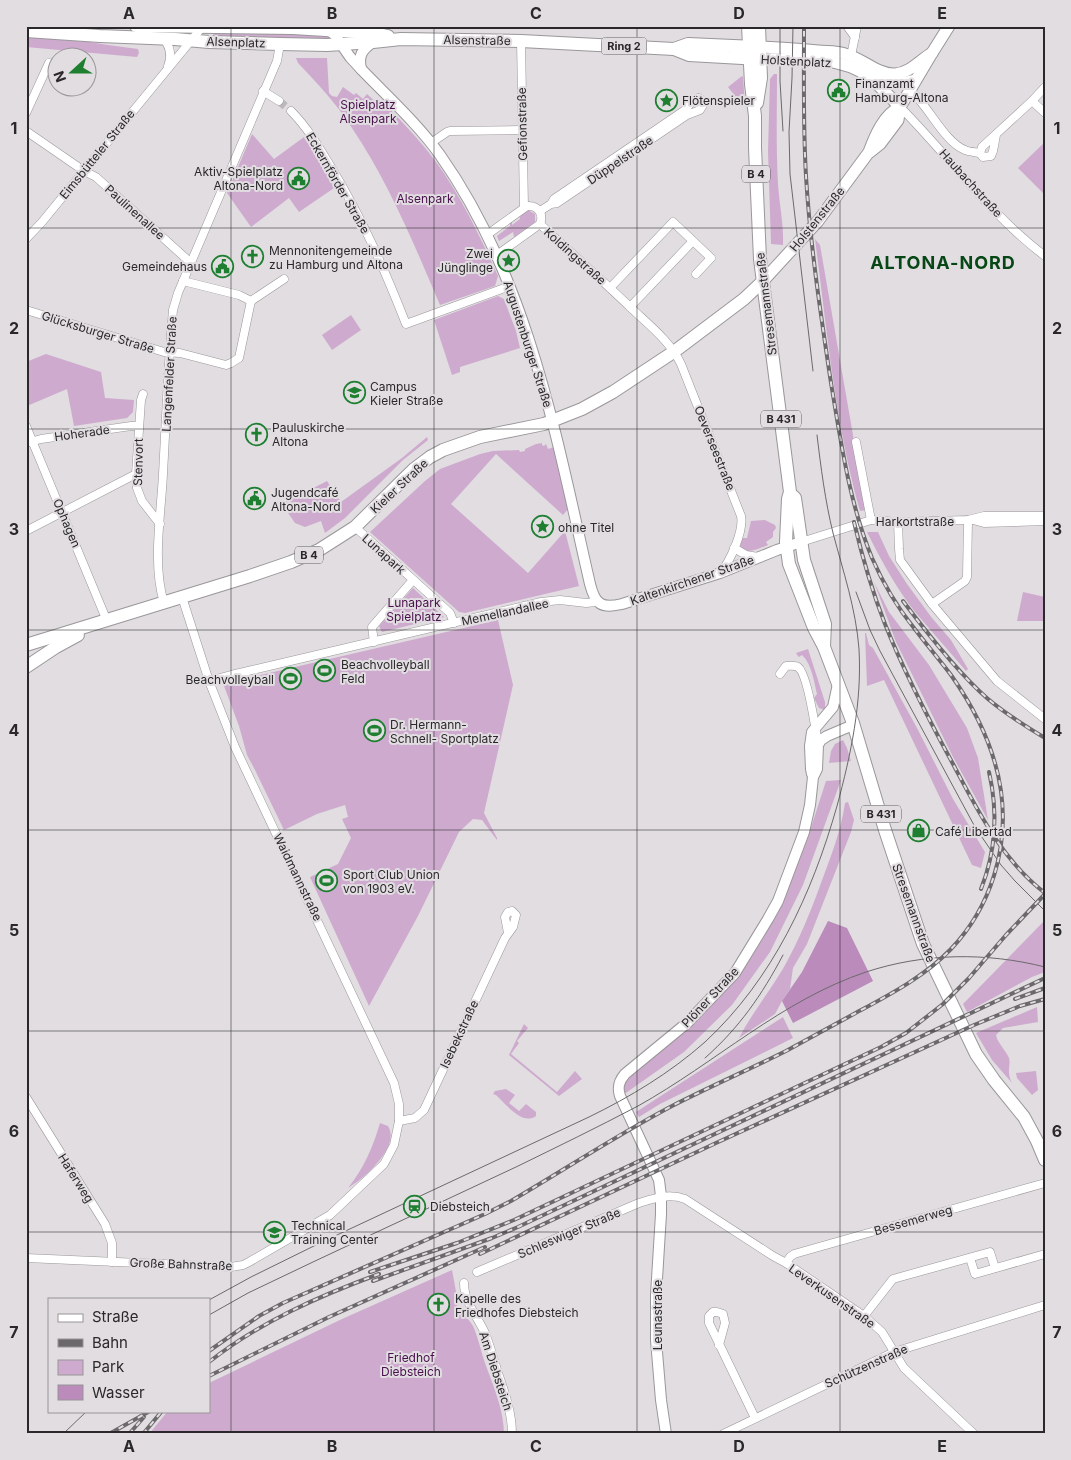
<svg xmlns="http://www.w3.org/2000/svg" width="1071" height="1460" viewBox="0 0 1071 1460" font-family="Inter,sans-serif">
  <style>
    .green { fill: #ceabce }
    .water { fill: #ba8bbb }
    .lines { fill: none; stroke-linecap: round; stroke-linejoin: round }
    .minor-tunnel { stroke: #bcb9bc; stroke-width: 8; stroke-dasharray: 8 4; stroke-linecap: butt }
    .minor-casing { stroke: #9a979a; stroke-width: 9 }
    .tertiary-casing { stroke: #9a979a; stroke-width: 12 }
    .secondary-casing { stroke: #9a979a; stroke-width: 13 }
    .primary-casing { stroke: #9a979a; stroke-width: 14 }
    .minor { stroke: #fff; stroke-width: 8 }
    .tertiary { stroke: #fff; stroke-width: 10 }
    .secondary { stroke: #fff; stroke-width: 11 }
    .primary { stroke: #fff; stroke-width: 12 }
    .tram { stroke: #6c696c; stroke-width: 1 }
    .rail-casing { stroke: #6c696c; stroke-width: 4 }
    .rail { stroke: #e1dde1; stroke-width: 2; stroke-dasharray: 5.5; stroke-linecap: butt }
    .grid { fill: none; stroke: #2a282a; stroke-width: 1; stroke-opacity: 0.55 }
    .labels { text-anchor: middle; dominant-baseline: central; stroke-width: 4; stroke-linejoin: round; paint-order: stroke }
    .shield { fill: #e1dde1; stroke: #615e61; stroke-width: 1 }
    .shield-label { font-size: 11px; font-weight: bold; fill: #2a282a }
    .street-label { font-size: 12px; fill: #2a282a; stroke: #e1dde1 }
    .poi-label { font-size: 12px; fill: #2a282a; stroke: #e1dde1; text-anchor: start }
    .park-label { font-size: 12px; fill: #490f4c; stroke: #e1dde1 }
    .district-label { font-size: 18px; font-weight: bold; letter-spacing: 1px; fill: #074715; stroke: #e1dde1 }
    .neatline { fill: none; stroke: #2a282a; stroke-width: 2 }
    .grid-label { font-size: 16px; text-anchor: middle; font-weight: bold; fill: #2a282a }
  </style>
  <rect width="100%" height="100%" fill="#e1dde1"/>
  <g class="green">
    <polygon points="254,31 331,36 336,40 212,39 214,33 246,33"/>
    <polygon points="26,37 89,42 108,45 138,49 139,53 137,57 26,47"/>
    <path d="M296,58H327L329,93L332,96L337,97L343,87L354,95L356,93L363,99L367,94L381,107L387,106C400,120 414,134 426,149C457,187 478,232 498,276L495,286L440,305C414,244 389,183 352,128C337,104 317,83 298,63Z"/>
    <path d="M774,74H777C777,110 776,147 778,183C779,204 784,224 783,245L771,244L768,151L770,79Z"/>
    <polygon points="742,76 743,77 745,104 735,99 735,96 728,87"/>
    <polygon points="252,134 274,159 304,137 337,186 299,212 289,198 251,227 227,193"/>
    <polygon points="1045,142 1045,195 1018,168"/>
    <polygon points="528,210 535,214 535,222 514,237 513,232 499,241 497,236 510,226 510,221 512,220 512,225 520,219 519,214"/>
    <path d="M815,239L820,245L866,510L860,511C835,423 827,330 815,239Z"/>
    <polygon points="498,296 504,299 516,331 520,348 460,367 460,372 452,375 434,320"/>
    <polygon points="351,315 361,330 332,350 322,335"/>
    <polygon points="46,354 101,372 105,398 134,400 133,412 127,418 74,426 67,389 27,406 26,362"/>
    <polygon points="427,437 428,440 403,460 345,518 325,533 321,521 305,527 295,523 282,504 327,481 341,502 402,458"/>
    <polygon points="542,443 542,445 544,446 546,444 548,449 554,447 568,509 563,515 496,454 451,504 528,573 565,531 579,586 465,613 459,612 370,532 425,481 440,469 480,454 493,451 519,450 520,452 525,451 525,449 536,444"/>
    <path d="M765,520L775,525L776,528L773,532V537L766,542L768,545C758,549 734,560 742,538H747L751,521Z"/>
    <path d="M867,532H878L889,556L907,584L932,618L951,640L968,669L966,671C949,651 932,632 915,612C896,588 881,560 867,532Z"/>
    <polygon points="874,582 889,612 929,665 967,728 978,758 988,820 953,757 896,642"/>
    <polygon points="413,588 444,617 382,632 379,626"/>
    <polygon points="1023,592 1045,597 1045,621 1017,621"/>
    <polygon points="498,620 513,685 484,813 497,838 497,840 482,820 473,819 459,832 418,916 369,1006 310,877 338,864 351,838 342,819 348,817 345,805 317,814 284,830 255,770 247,755 239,726 224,686 234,681"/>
    <polygon points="865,633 866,633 869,645 873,648 917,728 953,799 985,852 981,868 972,865 884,680 867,686"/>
    <path d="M808,649L825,702V710L819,708L814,698L817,694C814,682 812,664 802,655L799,657L798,656L796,653Z"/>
    <polygon points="843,740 847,748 851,761 829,763 831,751 835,744"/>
    <path d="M841,780L803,885L770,952L732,1005L684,1052L623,1095C622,1086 625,1082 631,1076L692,1026L739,975L781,906L807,840L826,781Z"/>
    <path d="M848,802L854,820L851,832L807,944L793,968L790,989L782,1001L775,1014L739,1038C752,1013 770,991 784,967C799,940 811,911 821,883C831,856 841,831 845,803Z"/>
    <polygon points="1045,920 1045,972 1032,977 967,1012 963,1004"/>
    <path d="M1037,1007L1038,1022L1003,1028L996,1035C998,1044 1005,1049 1009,1058C1011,1065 1006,1072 1012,1083L992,1060L976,1033Z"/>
    <polygon points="783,1017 793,1038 660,1104 639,1117 636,1112"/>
    <polygon points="524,1024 528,1028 517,1041 519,1043 511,1054 557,1092 575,1071 582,1079 559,1096 509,1055"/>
    <polygon points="1036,1071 1038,1090 1032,1095 1017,1078 1016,1073"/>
    <path d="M506,1089L515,1095L509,1103L519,1111L526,1104L536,1112V1116C522,1126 506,1104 496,1095L493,1094L495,1091Z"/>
    <path d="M380,1123L388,1126C401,1146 364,1179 348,1188C364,1168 373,1147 380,1123Z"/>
    <path d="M452,1270L457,1297C453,1310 468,1316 473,1326C478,1337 481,1351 485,1363C493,1385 504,1410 504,1434H149L168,1411H209V1383L342,1319Z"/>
  </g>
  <polygon class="water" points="828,921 847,928 873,981 793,1023 782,1001 802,972"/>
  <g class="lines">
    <polyline class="minor-tunnel" points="279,101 291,111"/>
    <defs>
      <g id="minor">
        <polyline points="847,26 855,37"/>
        <path d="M163,38C171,47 172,56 168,66"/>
        <polyline points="521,41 524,207"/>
        <polyline points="851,56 857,26"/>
        <path d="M910,90C928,105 944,142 965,150C969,152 975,152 980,153"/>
        <polyline points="263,91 279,101"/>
        <polyline points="1032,101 1045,113"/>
        <path d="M900,107C948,155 990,215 1045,256"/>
        <path d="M291,111C307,127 319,147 331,167C362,218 384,268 406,324L510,286"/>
        <polyline points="26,113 49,63"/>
        <polyline points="26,131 84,171 96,177 191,263"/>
        <polyline points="996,135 993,151 991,156 983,157 980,153 982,147 1032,101 1045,87"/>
        <polyline points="431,143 447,132 450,131 522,130"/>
        <polyline points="540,211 551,204 557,203 687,115 700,110 703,105 703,101 699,98 694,99 685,110 554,199 551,204"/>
        <path d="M540,224C570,252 601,279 630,307C649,325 670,341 681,364L741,516C744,531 730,562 720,573"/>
        <path d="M488,234L527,206C538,205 544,214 540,224L497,255"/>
        <polyline points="26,239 42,222 203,26"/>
        <polyline points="693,241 711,258 696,274"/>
        <polyline points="183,281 239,295 251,301"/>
        <polyline points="610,288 673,222 693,241 630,307"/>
        <polyline points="251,301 284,279"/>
        <polyline points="26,310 164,352 180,353 226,365 231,363 239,358 251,301"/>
        <polyline points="143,394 141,400 136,474 137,488 142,501 160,524"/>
        <polyline points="26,426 107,621"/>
        <polyline points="856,442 871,520"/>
        <polyline points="26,443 41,439 131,426 139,426"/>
        <polyline points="973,520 984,523 1045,521"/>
        <polyline points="898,522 899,549 900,560 932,604 997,681 1045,719"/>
        <polyline points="355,527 450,613 454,623"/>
        <polyline points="26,531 136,474"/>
        <polyline points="801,542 871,520 898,522 968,520 984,516 1045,516"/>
        <polyline points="734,548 746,555 758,557"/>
        <path d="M164,603C152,564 161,515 163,474C166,420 168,365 173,310L178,293L277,61L280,44"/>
        <polyline points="932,604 965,581 967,577 968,520"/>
        <polyline points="374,642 372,627 413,580"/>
        <path d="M780,674L786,666C790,666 795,665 798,667C808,674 816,732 818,745"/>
        <polyline points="209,681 231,675 541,602 560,600 586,603 597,602"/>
        <polyline points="26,1097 105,1224 112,1243 112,1262"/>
        <polyline points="399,1121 415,1118 424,1110 505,938 513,927 516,915 512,911 508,912 505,917 508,933"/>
        <polyline points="26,1258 231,1267 243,1265 249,1262 330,1215 384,1164 394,1145 399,1121 399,1104 394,1083 235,747 209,681 182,597"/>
        <polyline points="970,1258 975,1274 1045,1254"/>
        <polyline points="786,1263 790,1257 794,1254 1045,1183"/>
        <path d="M477,1272L639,1203C655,1198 669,1193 685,1199L773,1256L786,1263L864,1316L882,1332L904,1368L974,1434"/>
        <path d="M464,1283C464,1302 477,1316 485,1333C490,1346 494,1360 498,1373C505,1393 512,1413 512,1434"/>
        <polyline points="864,1316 893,1279 990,1252 995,1268"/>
        <polyline points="719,1345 725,1323 723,1314 717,1312 713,1312 709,1316 709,1323 755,1418"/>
        <polyline points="723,1434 894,1352 1045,1305"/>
      </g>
      <g id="tertiary">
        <path d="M330,31L335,35L350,57L361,69C387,96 418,124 440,155C529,281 556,436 590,584C595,604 601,609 622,604L720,573L777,550L801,542"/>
        <path d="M361,69C358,55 362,50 373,42"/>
        <polyline points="812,774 811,769 810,746 812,732 833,707 838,684"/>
        <path d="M666,1434L661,1400L656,1340V1295L661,1214V1196L659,1180L620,1096C617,1087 619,1081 625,1074L687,1023L735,973L768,919L778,901L804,832L810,805L813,777L817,769L818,745L821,740L827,736L853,725"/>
      </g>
      <g id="secondary">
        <path d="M760,47C780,48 799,49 818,51C827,52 836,51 845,54C862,58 878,75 895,74C910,73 920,60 932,53"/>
        <path d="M760,59C795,59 840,55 869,77C880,86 890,97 900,107"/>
        <polyline points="869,77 902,83 915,80"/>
        <polyline points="870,152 880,144 898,120 900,107 932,53 949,26"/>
        <path d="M762,282L818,221L869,152C875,136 884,114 900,107"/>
      </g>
      <g id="primary">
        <polyline points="136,26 293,28 374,33 388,36"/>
        <polyline points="748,26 751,84 755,116 755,148 760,259 790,492 788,499 786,542 789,564 814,628 824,647 853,723 885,830 923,944 976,1054 994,1080 1024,1117 1037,1141 1045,1160"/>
        <polyline points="26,31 100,36 175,39 209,42 280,44 327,45 373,42 401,39 521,41 674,49 689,55 760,59"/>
        <polyline points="674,49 688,44 756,47"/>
        <polyline points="757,103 761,78 759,26"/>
        <polyline points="793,496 795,498 804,560 825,624 824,646"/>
        <polyline points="26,645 250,576 291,562 319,550 355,527 414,469 430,457 443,450 480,437 544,424 582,409 613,392 675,351 744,299 762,282"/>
        <polyline points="26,667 56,647 78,635"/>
      </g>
    </defs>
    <use href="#minor" class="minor-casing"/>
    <use href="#tertiary" class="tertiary-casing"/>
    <use href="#secondary" class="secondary-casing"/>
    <use href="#primary" class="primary-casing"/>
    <use href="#minor" class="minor"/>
    <use href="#tertiary" class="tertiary"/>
    <use href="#secondary" class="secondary"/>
    <use href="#primary" class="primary"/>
    <g class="tram">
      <polyline points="780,26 780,81 783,131"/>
      <polyline points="793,26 792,78 789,132 790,174 813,371"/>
      <polyline points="856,592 870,630 880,651 975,827 1001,865 1015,881 1045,911"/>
      <path d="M705,1058C739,1028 762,995 783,955"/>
      <path d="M209,1300L251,1277L322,1242L589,1117C630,1097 670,1073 705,1042C773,979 812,894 837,806C851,754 862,703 859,649C856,609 843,571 833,533C825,500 821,468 817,435"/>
      <path d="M209,1315L248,1293C337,1250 427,1209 516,1167C557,1147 598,1127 638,1106C715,1063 782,1000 866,972C924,953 986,952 1045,967"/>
      <polyline points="63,1434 87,1411"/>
    </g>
    <defs>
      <g id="rail">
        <path d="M854,522C862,556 872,591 885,624C904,672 928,718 953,764C978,811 1002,860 1045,893"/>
        <path d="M903,601C927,633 958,673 988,699C1006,714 1025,726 1045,738"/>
        <path d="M981,889C996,851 998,811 989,772"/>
        <polyline points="1015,999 1045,988"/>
        <polyline points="480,1254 716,1143 974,1025 1020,1006 1045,999"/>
        <polyline points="370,1272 457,1243 514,1220 881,1047 906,1033 943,1004 969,978 1006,935 1045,894"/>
        <polyline points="373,1281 492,1238 518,1227 1045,978"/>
        <path d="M209,1351L259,1316L283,1303L485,1214L511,1201C564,1170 617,1135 672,1106C709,1087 748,1070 786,1051C808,1039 830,1027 852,1015C887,996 923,978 951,949C991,907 1009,848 1001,791C995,749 975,709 951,675C939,659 926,644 914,628C897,607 883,583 872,558C849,502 841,442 831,383C821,316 810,244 806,176C803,126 804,76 804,26"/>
        <path d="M209,1362C260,1322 319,1296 379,1274"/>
        <polyline points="209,1376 329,1317 485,1247"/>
        <polyline points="109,1434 150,1411"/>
        <polyline points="129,1434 144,1417"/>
        <polyline points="143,1434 162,1411"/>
      </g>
    </defs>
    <use href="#rail" class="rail-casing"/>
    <use href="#rail" class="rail"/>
  </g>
  <path class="grid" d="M231,26V1434M434,26V1434M637,26V1434M840,26V1434M26,228H1045M26,429H1045M26,630H1045M26,830H1045M26,1031H1045M26,1232H1045"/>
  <defs>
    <symbol id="civic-ring" viewBox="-11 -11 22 22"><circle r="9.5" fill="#e1dde1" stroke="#1e7f31" stroke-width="1.5"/><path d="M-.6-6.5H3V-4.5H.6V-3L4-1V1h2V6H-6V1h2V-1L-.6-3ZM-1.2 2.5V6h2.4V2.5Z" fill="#1e7f31"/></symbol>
    <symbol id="sight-ring" viewBox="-11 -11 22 22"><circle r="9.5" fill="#e1dde1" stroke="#1e7f31" stroke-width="1.5"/><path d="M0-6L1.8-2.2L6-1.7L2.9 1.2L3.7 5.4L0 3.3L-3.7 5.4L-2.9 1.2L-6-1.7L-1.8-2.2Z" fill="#1e7f31"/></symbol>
    <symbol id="church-ring" viewBox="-11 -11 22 22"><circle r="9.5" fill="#e1dde1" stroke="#1e7f31" stroke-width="1.5"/><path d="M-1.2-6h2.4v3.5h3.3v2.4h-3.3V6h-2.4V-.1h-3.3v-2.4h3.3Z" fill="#1e7f31"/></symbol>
    <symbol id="school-ring" viewBox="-11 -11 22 22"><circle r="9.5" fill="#e1dde1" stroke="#1e7f31" stroke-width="1.5"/><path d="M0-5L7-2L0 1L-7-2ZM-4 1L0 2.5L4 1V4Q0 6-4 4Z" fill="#1e7f31"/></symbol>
    <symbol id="stadium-ring" viewBox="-11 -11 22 22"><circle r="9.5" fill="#e1dde1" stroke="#1e7f31" stroke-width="1.5"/><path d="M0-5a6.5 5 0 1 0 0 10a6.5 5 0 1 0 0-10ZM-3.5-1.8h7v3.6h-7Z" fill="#1e7f31"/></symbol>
    <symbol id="shop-ring" viewBox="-11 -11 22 22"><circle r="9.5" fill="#e1dde1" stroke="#1e7f31" stroke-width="1.5"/><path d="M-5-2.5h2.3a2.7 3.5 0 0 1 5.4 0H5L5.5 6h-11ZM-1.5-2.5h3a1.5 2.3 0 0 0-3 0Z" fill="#1e7f31"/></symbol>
    <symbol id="station-ring" viewBox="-11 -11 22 22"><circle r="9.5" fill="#e1dde1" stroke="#1e7f31" stroke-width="1.5"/><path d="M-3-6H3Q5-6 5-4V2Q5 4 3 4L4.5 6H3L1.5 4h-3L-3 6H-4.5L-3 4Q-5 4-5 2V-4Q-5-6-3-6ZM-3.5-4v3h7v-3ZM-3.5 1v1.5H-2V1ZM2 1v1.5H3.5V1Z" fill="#1e7f31"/></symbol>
    <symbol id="university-ring" viewBox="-11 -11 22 22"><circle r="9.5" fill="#e1dde1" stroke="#1e7f31" stroke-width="1.5"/><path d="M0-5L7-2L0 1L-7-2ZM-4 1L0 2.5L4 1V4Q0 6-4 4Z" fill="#1e7f31"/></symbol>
  </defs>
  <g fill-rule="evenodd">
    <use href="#civic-ring" x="826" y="78" width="25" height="25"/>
    <use href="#sight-ring" x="654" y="88" width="25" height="25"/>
    <use href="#civic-ring" x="286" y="166" width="25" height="25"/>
    <use href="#church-ring" x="240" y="244" width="25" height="25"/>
    <use href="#sight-ring" x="496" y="248" width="25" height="25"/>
    <use href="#civic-ring" x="210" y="254" width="25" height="25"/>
    <use href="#school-ring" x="342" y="380" width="25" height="25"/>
    <use href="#church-ring" x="244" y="422" width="25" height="25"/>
    <use href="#civic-ring" x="242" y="486" width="25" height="25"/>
    <use href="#sight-ring" x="530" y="514" width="25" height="25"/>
    <use href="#stadium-ring" x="312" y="658" width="25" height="25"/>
    <use href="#stadium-ring" x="278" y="666" width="25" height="25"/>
    <use href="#stadium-ring" x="362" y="718" width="25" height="25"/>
    <use href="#shop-ring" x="906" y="818" width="25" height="25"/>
    <use href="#stadium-ring" x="314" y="868" width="25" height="25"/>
    <use href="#station-ring" x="402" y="1194" width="25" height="25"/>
    <use href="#university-ring" x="262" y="1220" width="25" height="25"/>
    <use href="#church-ring" x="426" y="1292" width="25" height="25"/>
  </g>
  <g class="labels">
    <g class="shield">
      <rect x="601.5" y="37.5" width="45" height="17" rx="4"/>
      <rect x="742" y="165.5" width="28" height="17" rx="4"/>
      <rect x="761" y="410.5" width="40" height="17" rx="4"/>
      <rect x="295" y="546.5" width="28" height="17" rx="4"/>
      <rect x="861" y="805.5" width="40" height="17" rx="4"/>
    </g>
    <g class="shield-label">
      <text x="624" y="46">Ring 2</text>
      <text x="756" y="174">B 4</text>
      <text x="781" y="419">B 431</text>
      <text x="309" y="555">B 4</text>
      <text x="881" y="814">B 431</text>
    </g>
    <g class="street-label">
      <text transform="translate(477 40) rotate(1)">Alsenstraße</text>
      <text transform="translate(236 42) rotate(2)">Alsenplatz</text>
      <text transform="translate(796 61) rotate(3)">Holstenplatz</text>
      <text transform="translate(522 124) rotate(-91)">Gefionstraße</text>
      <text transform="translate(97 154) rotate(-51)">Eimsbütteler Straße</text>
      <text transform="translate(620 160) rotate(-34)">Düppelstraße</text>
      <text transform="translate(338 183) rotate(60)">Eckernförder Straße</text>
      <text transform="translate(971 183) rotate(48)">Haubachstraße</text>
      <text transform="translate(135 212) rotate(42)">Paulinenallee</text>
      <text transform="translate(817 219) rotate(-51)">Holstenstraße</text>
      <text transform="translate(575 256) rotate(42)">Koldingstraße</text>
      <text transform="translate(766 304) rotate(-97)">Stresemannstraße</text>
      <text transform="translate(98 332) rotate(17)">Glücksburger Straße</text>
      <text transform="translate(528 344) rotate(72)">Augustenburger Straße</text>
      <text transform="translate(169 374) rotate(-87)">Langenfelder Straße</text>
      <text transform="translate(82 433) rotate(-8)">Hoherade</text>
      <text transform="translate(715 448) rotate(68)">Oeverseestraße</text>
      <text transform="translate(138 462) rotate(-89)">Stenvort</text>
      <text transform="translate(399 486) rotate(-43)">Kieler Straße</text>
      <text x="915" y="521">Harkortstraße</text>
      <text transform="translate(67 523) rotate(67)">Ophagen</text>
      <text transform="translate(384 554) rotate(42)">Lunapark</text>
      <text transform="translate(692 580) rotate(-19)">Kaltenkirchener Straße</text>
      <text transform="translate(505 612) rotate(-12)">Memellandallee</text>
      <text transform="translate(298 877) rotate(64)">Waidmannstraße</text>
      <text transform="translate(914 913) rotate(70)">Stresemannstraße</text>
      <text transform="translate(710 997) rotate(-47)">Plöner Straße</text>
      <text transform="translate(459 1034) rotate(-65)">Isebekstraße</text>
      <text transform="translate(76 1178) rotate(58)">Haferweg</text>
      <text transform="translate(913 1220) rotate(-16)">Bessemerweg</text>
      <text transform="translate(569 1233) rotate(-23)">Schleswiger Straße</text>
      <text transform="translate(181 1264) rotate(2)">Große Bahnstraße</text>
      <text transform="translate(832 1296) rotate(35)">Leverkusenstraße</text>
      <text transform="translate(657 1315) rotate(-90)">Leunastraße</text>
      <text transform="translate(866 1366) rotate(-24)">Schützenstraße</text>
      <text transform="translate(496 1371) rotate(72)">Am Diebsteich</text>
    </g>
    <g class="poi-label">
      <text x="855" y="83">Finanzamt<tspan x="855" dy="14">Hamburg-Altona</tspan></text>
      <text x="682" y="100">Flötenspieler</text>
      <text x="283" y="171" text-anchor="end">Aktiv-Spielplatz<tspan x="283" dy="14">Altona-Nord</tspan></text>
      <text x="269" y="250">Mennonitengemeinde<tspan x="269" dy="14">zu Hamburg und Altona</tspan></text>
      <text x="493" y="253" text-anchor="end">Zwei<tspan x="493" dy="14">Jünglinge</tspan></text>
      <text x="207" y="266" text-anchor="end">Gemeindehaus</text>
      <text x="370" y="386">Campus<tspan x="370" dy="14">Kieler Straße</tspan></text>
      <text x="272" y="427">Pauluskirche<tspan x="272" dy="14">Altona</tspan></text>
      <text x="271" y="492">Jugendcafé<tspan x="271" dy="14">Altona-Nord</tspan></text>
      <text x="558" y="527">ohne Titel</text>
      <text x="341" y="664">Beachvolleyball<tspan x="341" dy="14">Feld</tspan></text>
      <text x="274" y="679" text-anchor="end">Beachvolleyball</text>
      <text x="390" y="724">Dr. Hermann-<tspan x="390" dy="14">Schnell- Sportplatz</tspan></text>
      <text x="935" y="831">Café Libertad</text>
      <text x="343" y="874">Sport Club Union<tspan x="343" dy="14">von 1903 eV.</tspan></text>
      <text x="430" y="1206">Diebsteich</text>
      <text x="291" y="1225">Technical<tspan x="291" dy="14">Training Center</tspan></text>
      <text x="455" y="1298">Kapelle des<tspan x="455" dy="14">Friedhofes Diebsteich</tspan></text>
    </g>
    <g class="park-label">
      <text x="368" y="104">Spielplatz<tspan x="368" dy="14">Alsenpark</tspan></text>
      <text x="425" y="198">Alsenpark</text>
      <text x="414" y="602">Lunapark<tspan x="414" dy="14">Spielplatz</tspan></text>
      <text x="411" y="1357">Friedhof<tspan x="411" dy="14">Diebsteich</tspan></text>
    </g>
    <g class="district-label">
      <text x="943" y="262">ALTONA-NORD</text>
    </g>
  </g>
  <rect width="1071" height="1460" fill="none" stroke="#e1dde1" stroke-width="55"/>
  <rect x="48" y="1298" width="162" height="115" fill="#e1dde1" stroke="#989598"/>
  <rect x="58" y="1314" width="25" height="8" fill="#ffffff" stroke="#989598"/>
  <text x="92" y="1322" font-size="15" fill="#2a282a">Straße</text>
  <rect x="58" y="1339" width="25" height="8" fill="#6c696c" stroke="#989598"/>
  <text x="92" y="1348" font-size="15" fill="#2a282a">Bahn</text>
  <rect x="58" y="1360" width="25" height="15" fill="#ceabce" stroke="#989598"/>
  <text x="92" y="1372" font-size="15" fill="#2a282a">Park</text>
  <rect x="58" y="1385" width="25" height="15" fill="#ba8bbb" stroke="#989598"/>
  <text x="92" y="1398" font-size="15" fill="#2a282a">Wasser</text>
  <g transform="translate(72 72) rotate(249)"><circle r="24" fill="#e1dde1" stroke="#989598"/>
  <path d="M0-4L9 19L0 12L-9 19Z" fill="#1e7f31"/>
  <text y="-8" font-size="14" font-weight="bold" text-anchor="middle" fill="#2a282a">N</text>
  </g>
  <rect x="28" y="28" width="1016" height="1404" class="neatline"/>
  <g class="grid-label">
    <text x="129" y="19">A</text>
    <text x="332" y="19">B</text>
    <text x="536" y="19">C</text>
    <text x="739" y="19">D</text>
    <text x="942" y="19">E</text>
    <text x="14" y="134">1</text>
    <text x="1057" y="134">1</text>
    <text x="14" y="334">2</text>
    <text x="1057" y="334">2</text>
    <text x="14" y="535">3</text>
    <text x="1057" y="535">3</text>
    <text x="14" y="736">4</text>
    <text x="1057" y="736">4</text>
    <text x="14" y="936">5</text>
    <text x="1057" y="936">5</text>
    <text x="14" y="1137">6</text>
    <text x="1057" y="1137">6</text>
    <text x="14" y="1338">7</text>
    <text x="1057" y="1338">7</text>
    <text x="129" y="1452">A</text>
    <text x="332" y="1452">B</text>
    <text x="536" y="1452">C</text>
    <text x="739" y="1452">D</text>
    <text x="942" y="1452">E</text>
  </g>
</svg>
